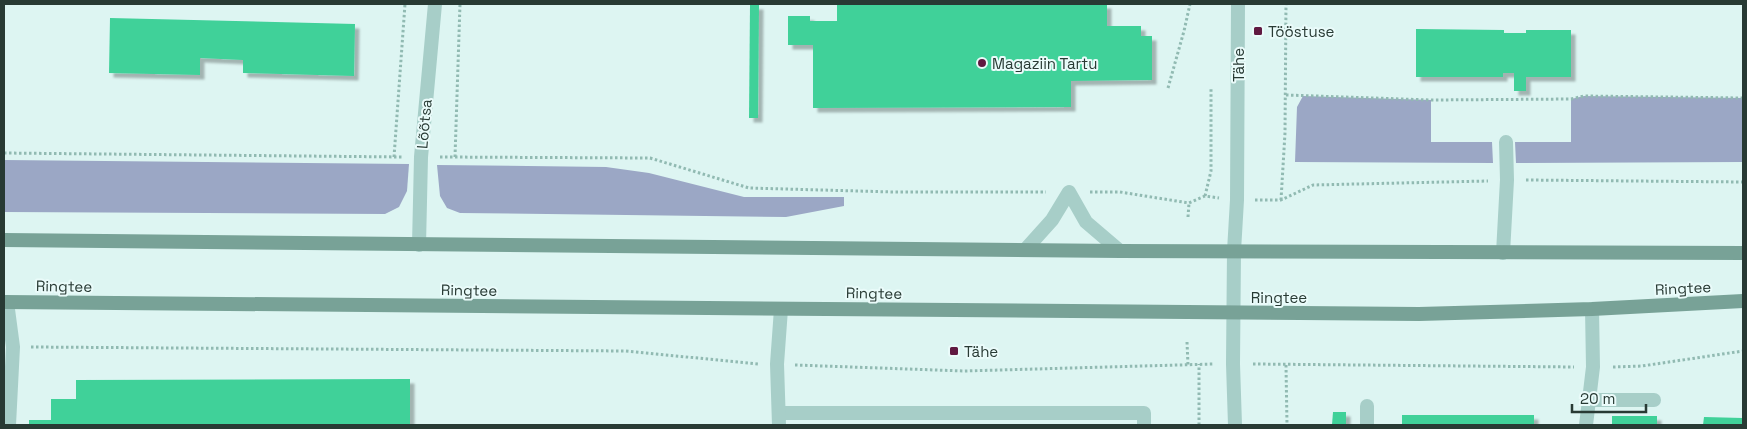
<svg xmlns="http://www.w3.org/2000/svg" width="1747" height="429" viewBox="0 0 1747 429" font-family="'Space Grotesk',sans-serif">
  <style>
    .green { fill: #9ba7c5 }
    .building { fill: #3fd199; filter: url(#shadow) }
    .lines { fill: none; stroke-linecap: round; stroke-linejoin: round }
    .path { stroke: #91bab2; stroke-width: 3; stroke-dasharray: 2.5 2.5; stroke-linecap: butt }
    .service { stroke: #a7cec8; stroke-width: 14 }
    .minor { stroke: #a7cec8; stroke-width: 14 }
    .secondary { stroke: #78a297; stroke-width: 14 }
    .poi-dot { fill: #601941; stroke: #eafbfa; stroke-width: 2 }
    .labels { text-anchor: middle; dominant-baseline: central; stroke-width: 4; stroke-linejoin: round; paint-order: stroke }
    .poi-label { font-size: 15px; fill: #283a34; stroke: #eafbfa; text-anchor: start }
    .street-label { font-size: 15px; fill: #283a34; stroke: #eafbfa }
  </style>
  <defs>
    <filter id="shadow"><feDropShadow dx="4.5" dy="4.5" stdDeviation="1" flood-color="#0004"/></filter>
  </defs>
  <rect width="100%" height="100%" fill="#ddf5f2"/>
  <g class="green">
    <polygon points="1303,96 1431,100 1431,142 1492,142 1493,163 1295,162 1297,107"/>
    <polygon points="1584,96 1743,98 1743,162 1516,163 1515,142 1571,142 1571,99"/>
    <polygon points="4,160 409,164 407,191 399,207 385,214 4,212"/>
    <polygon points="437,165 606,167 649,173 744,197 844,197 844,206 786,217 460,213 447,208 440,196"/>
  </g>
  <g class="building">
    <polygon points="837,4 1107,4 1107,26 1141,26 1141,36 1152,36 1152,80 1071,81 1071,107 813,108 813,45 788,45 788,16 810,16 810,21 837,21"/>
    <polygon points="750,5 759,5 758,118 749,118"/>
    <polygon points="110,18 355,24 354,76 243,73 243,60 200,58 200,75 109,73"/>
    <polygon points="1416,29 1504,30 1504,33 1526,33 1526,30 1571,30 1571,77 1526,77 1526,91 1514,91 1514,73 1503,73 1503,77 1416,77"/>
    <polygon points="410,379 410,425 29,425 29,420 51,420 51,399 76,399 76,380"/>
    <polygon points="1333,412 1346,412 1346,425 1332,425"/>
    <rect x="1402" y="415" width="132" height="10"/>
    <rect x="1612" y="416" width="45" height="9"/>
    <polygon points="1704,417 1743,418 1743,425 1703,425"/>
  </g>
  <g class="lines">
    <g class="path">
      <polyline points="1168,88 1184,31 1190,4"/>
      <polyline points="1286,95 1431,100 1571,99 1584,96 1743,98"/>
      <polyline points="4,153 403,157"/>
      <polyline points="394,157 405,4"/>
      <polyline points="440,157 650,158 749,188 894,192 1046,192"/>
      <polyline points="455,157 460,4"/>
      <polyline points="1526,180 1743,182"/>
      <polyline points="1090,192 1120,192 1189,203 1205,196 1219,198"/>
      <polyline points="1205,196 1211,171 1211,87"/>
      <polyline points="1255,200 1281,200 1313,185 1488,181"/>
      <polyline points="1281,200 1285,133 1286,4"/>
      <polyline points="1188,217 1189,203"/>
      <polyline points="1187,342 1188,365"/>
      <polyline points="31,347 625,351 759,364"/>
      <polyline points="1253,364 1574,367"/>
      <polyline points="795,365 964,371 1214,364"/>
      <polyline points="1286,365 1287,425"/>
      <polyline points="1613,367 1642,366 1743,351"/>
      <polyline points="1199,425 1199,364"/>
    </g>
    <g class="service">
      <polyline points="419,245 421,157 435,4"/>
      <polyline points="1025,250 1052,220 1069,192 1086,222 1120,251"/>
      <polyline points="1503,253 1507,180 1506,142"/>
      <polyline points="7,302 13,347 9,425"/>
      <polyline points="1590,400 1654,400"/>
      <polyline points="1367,406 1367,425"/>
      <polyline points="779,413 1144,413 1144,425"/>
      <polyline points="779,425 777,364 781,309"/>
      <polyline points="1586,425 1593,367 1592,309"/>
    </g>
    <polyline class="minor" points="1235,425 1233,364 1234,251 1237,200 1238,4"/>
    <g class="secondary">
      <polyline points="4,240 1120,251 1743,253"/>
      <polyline points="4,302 1419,314 1592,309 1743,301"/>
    </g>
  </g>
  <g class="poi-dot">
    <rect x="1253" y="26" width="10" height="10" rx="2.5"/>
    <circle cx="982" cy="63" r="5"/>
    <rect x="949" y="346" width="10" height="10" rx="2.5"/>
  </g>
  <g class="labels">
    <g class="poi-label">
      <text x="1268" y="31">Tööstuse</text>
      <text x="992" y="63">Magaziin Tartu</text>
      <text x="964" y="351">Tähe</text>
    </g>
    <g class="street-label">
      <text transform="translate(1238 65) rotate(-90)">Tähe</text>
      <text transform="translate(424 124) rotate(-85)">Lõõtsa</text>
      <text transform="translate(64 286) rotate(1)">Ringtee</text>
      <text transform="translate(1683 288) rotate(-3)">Ringtee</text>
      <text transform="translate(469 290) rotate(1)">Ringtee</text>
      <text transform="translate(874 293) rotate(1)">Ringtee</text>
      <text x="1279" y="297">Ringtee</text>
    </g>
  </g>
  <rect width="1747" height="429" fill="none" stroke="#283a34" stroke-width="10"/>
  <path d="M1572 404v8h74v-8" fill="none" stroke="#283a34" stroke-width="2.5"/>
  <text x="1580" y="404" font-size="15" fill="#283a34" stroke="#eafbfa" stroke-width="4" paint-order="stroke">20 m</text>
</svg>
